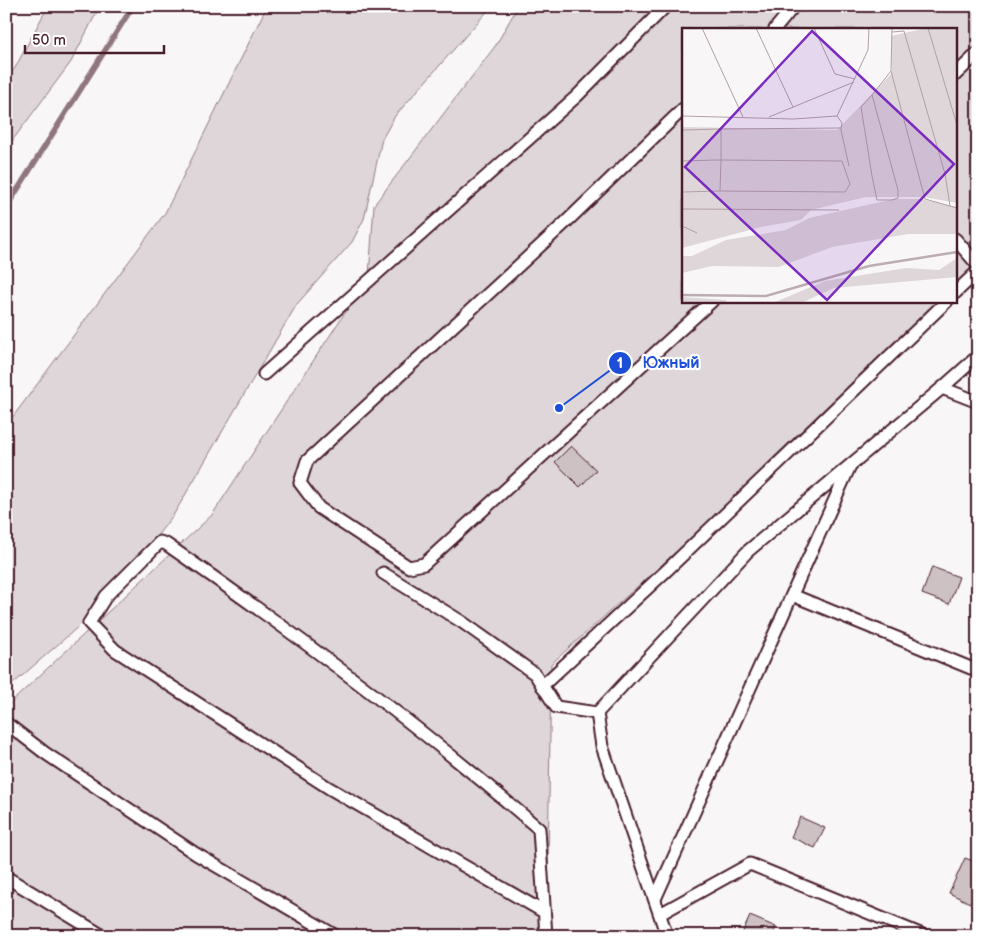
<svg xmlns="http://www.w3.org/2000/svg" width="984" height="942" viewBox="0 0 984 942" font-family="'Balsamiq Sans',sans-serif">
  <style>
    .green { fill: #ded6d9; stroke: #947a82; fill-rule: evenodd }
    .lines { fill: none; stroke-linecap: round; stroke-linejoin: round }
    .stream { stroke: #8f747b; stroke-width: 5.5 }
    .building { fill: #cdc1c4; stroke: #4a1f2b }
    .lane-casing { stroke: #4a1f2b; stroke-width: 15 }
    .lane { stroke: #fff; stroke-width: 11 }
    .inset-river { fill: none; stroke: #bdadb0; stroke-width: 2.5 }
    .inset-road { fill: none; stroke: #b2a0a5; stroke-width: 1 }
    .view { fill: #7b2cbf; fill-opacity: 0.15; stroke: #7b2cbf; stroke-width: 2.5 }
    .inset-edge { fill: none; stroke: #4a1f2b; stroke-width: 2.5 }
    .leader { fill: none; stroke: #1d4ed8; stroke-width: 2 }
    .callout-dot { fill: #1d4ed8; stroke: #fff; stroke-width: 2 }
    .mark-label { font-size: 15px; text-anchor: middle; font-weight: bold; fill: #fff }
    .callout-label { font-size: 16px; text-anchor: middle; font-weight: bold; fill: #1d4ed8; stroke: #fff; stroke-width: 4.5; stroke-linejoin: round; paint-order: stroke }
  </style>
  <rect width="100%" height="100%" fill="#f8f6f7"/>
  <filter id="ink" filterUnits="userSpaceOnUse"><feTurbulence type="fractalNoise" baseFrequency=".02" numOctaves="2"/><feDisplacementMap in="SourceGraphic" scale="10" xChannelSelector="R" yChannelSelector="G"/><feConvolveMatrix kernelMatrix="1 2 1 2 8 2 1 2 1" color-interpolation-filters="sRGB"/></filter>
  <g filter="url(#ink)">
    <g class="green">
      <polygon points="48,6 100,6 71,62 6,149 6,79 15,68"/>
      <polygon points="267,6 492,6 395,116 382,139 364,219 352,242 297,304 174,514 104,604 6,690 6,426 165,213"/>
      <path d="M518,6H978V281L551,664L547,936H6V707L212,515L369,276L374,205L496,45ZM683,29H955V301H683Z"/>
    </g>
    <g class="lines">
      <polyline class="stream" points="6,208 133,6"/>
    </g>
    <g class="building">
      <polygon points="571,446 596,470 580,487 555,462"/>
      <polygon points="932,567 959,577 949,604 922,594"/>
      <polygon points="800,817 825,828 815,848 791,837"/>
      <polygon points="965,858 978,863 978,885 970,903 949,893"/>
      <polygon points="750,916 776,927 772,936 741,936"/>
    </g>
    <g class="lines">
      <defs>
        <g id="lane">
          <polyline points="775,29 794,6"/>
          <polyline points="955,75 978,53"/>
          <polyline points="683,109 566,222 307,461 300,483 319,508 409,567 424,564 712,301"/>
          <polyline points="955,239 978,265"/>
          <polyline points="955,293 978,271"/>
          <polyline points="264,374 577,96 666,6"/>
          <polyline points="942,388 978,402"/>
          <polyline points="383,573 462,622 535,674 556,707 597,713"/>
          <polyline points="792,595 978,671"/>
          <polyline points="542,686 666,571 947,301"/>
          <polyline points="6,723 45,753 196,854 336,936"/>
          <polyline points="6,877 103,936"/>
          <polyline points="655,899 849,468"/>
          <path d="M544,912L329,788L115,650L89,623L106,596L160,542L166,544C295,633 421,727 539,829L546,936"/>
          <polyline points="660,914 750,864 925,936"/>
          <polyline points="667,936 602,746 597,713 748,551 942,388 978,356"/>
        </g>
      </defs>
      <use href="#lane" class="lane-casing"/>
      <use href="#lane" class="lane"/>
    </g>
  </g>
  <g transform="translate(682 28)">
    <rect width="275" height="275" fill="#f8f6f7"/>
    <path d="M245,0H275V175L242,169H184L129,182L119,192L79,199L0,220V99L155,102L210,45L209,8ZM212,171H239L275,179V206H226L150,219L97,239L30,238L0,245V228H10L44,212L104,202L127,190ZM275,230V249L152,260L119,275H91L143,253L224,240L257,242ZM0,269L44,272V275H0Z" fill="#ded6d9"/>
    <path class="inset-river" d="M0,267L84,268L187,238L275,224"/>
    <path class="inset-road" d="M20,0L61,89M74,0L111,79M132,0L153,46L173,51M210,0L209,43L243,171L275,180M246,0L275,97M210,4L222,3L263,146L268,178M190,67L179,79L190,148L195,172H210L216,170V162L190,67L209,43M0,88L111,91L155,88L186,22L187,0M155,88L160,95L159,102L167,138M87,89L172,54M0,102L39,101M0,133L33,132H39L160,133L168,156L163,164L38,163L39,132V101L159,100M0,164L38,163M0,181L157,182M0,198L15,205"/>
    <path class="view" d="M130,3L272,136L145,272L3,139Z"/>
    <rect width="275" height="275" class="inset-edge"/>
  </g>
  <path class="leader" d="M559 408L620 363"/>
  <g class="callout-dot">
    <circle cx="559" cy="408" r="5"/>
    <circle cx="620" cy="363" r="12"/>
  </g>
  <g class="mark-label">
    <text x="620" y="368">1</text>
  </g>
  <g class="callout-label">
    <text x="671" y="368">Южный</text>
  </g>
  <rect width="984" height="942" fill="none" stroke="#fff" stroke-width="25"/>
  <rect x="12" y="12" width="959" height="917" fill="none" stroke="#4a1f2b" stroke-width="2" filter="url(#ink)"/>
  <path d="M25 45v8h139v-8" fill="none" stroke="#4a1f2b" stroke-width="2.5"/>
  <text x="32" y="45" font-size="15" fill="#4a1f2b" stroke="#ffffff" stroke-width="4" paint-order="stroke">50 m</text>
</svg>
